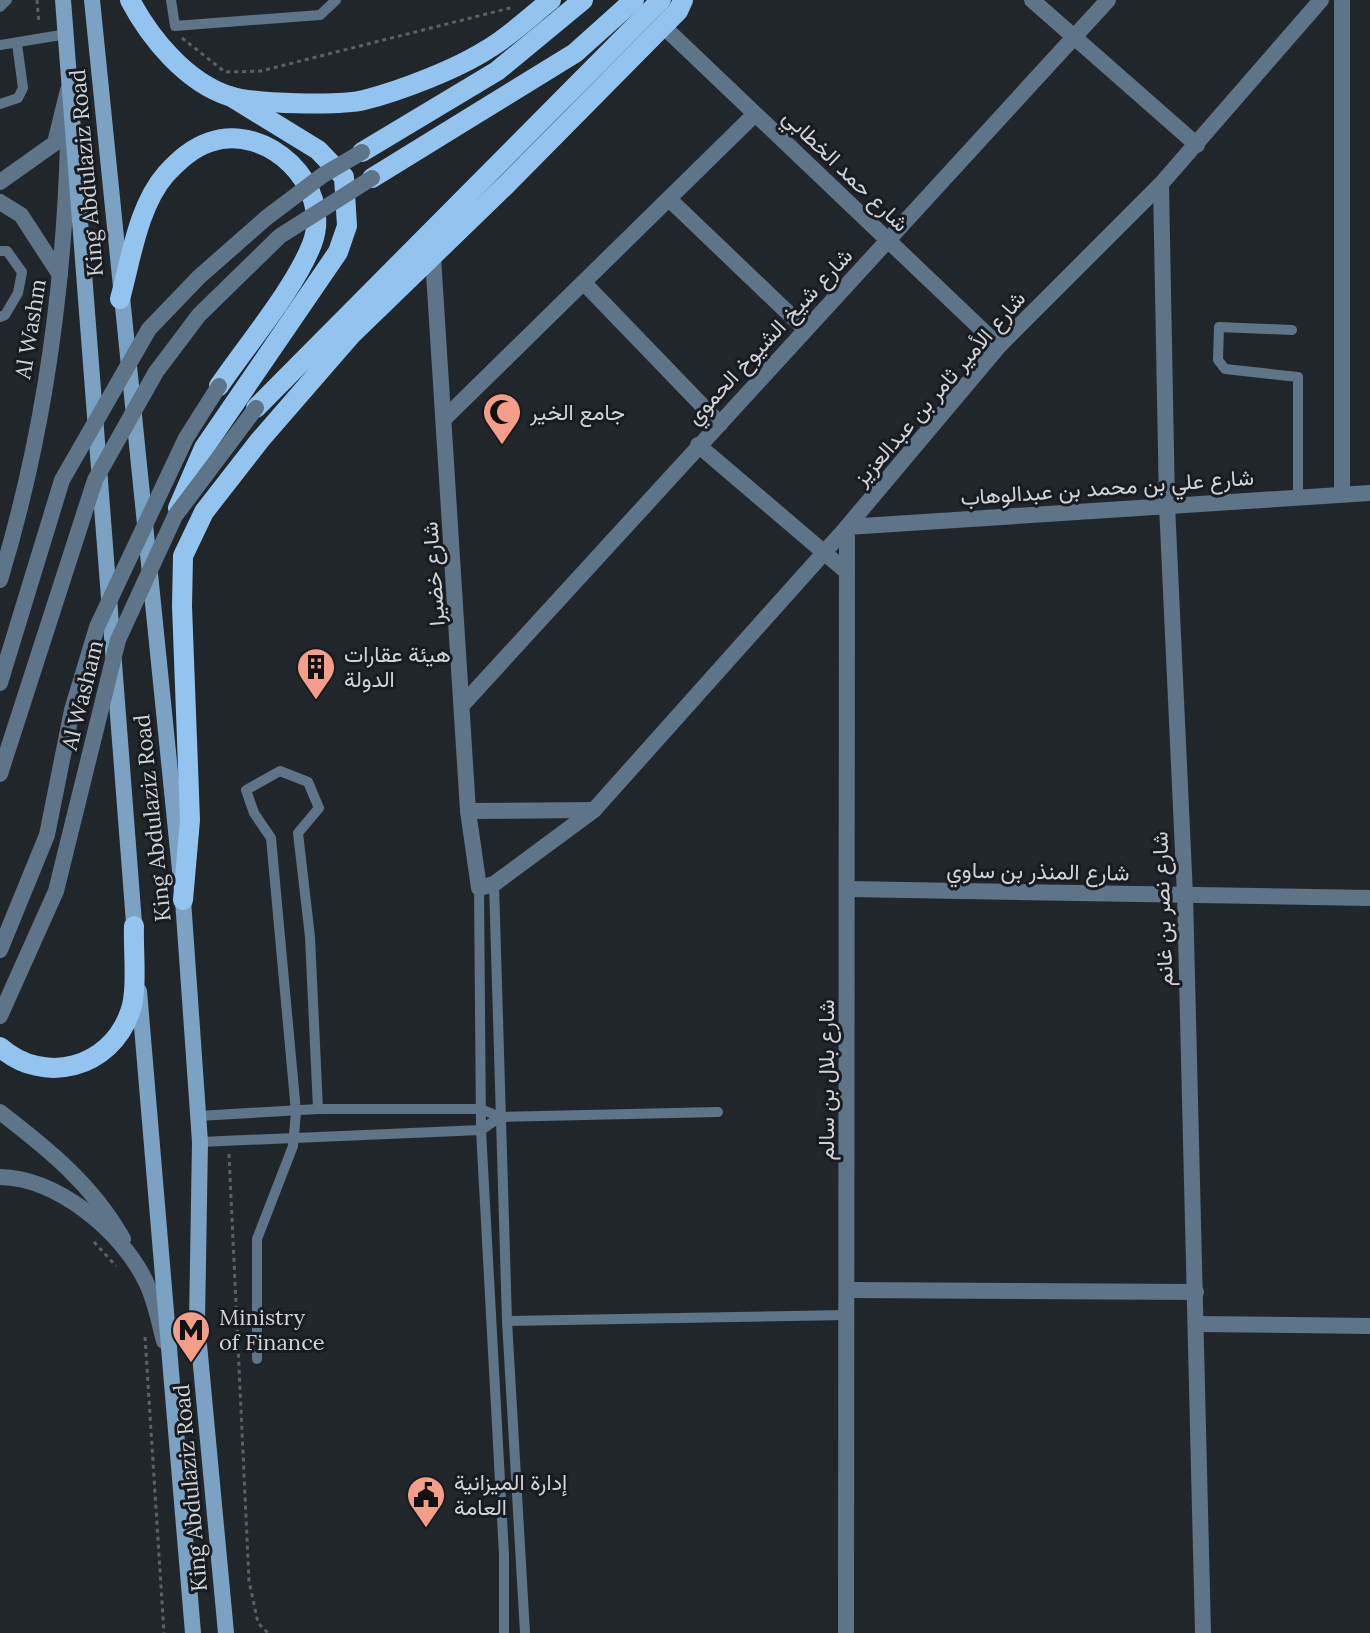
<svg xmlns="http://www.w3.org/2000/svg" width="1370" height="1633" viewBox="0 0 1370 1633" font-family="Lora,Vazirmatn,serif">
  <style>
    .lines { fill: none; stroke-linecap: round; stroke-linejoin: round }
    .path { stroke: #5d6165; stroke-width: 3; stroke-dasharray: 4 4; stroke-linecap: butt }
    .service { stroke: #5d7489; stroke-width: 10 }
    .minor { stroke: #5d7489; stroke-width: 16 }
    .tertiary { stroke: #5d7489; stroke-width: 16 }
    .secondary { stroke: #7ba1c3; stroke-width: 16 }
    .primary { stroke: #93c4f0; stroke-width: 20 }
    .tertiary-bridge { stroke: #5d7489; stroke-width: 16 }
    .labels { text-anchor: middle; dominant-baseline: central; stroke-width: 6; stroke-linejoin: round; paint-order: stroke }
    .street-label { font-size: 22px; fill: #d1d4d7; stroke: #181c20 }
    .poi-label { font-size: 22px; fill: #d1d4d7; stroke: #181c20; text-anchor: start }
  </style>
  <rect width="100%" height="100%" fill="#21262a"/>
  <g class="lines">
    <g class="path">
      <polyline points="37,0 39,24"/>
      <polyline points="182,38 225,72 261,71 514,7"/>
      <polyline points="229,1154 249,1581 258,1623 268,1633"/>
      <polyline points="94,1242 116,1266"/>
      <polyline points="145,1337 164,1633"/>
    </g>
    <g class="service">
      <polyline points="171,0 175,26 320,15 336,0"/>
      <polyline points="0,7 7,0"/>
      <polyline points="0,45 67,34"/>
      <polyline points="0,104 18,98 23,88 17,44"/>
      <polyline points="0,251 7,251 22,272 18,293 5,315 0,317"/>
      <polyline points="1292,330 1219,327 1218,360 1225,369 1298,377 1298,497"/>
      <polyline points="494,884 507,1321 525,1633"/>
      <polyline points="479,888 481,1130 504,1555 504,1633"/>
      <polyline points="198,1116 318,1109 481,1109 500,1117 718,1112"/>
      <polyline points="200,1142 481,1130 500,1117"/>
      <polyline points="507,1321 847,1315"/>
      <polyline points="257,1359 257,1239 293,1146 296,1112 271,838 254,813 246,790 280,771 308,782 319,808 298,833 310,937 318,1109"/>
    </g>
    <g class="minor">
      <polyline points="1032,0 1197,145"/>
      <polyline points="663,26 999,346"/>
      <polyline points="0,182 55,143 68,90"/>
      <polyline points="1161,184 1167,505 1185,895 1203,1633"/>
      <polyline points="669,199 805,329"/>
      <polyline points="0,202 21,215 60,275"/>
      <polyline points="433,257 468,811 479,888 494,884 594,810 847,527 999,346 1161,184 1321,0"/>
      <polyline points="585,284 720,424"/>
      <polyline points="444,419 755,114"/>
      <polyline points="698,445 847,572"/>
      <polyline points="1342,494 1342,0"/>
      <polyline points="464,703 1108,0"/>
      <polyline points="468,811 594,810"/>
      <polyline points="849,889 1370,898"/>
      <polyline points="848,1290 1196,1292"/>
      <polyline points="1197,1324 1370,1326"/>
      <polyline points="846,1633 847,527 1370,493"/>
    </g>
    <g class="tertiary">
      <path d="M0,580C43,439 64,289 68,142"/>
      <path d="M0,1112C48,1149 93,1185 123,1239"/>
      <path d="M0,1177C57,1178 122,1231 146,1282C155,1300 159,1322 164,1341"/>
    </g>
    <g class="secondary">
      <polyline points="63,0 135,936"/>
      <polyline points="92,0 183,900 200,1142 197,1323 226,1633"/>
      <polyline points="139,991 193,1633"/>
    </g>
    <g class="primary">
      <path d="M130,0C150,38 186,82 229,96C254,104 339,106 364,100C400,91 457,69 488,49C510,36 531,16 551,0"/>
      <polyline points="362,152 497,71 583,0"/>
      <polyline points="372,178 575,53 634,0"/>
      <path d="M120,299C131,259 138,206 166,174C179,160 192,148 210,142C267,122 334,186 312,244C295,288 247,345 219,386"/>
      <polyline points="256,408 661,0"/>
      <polyline points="178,508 204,448 338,252 347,226 344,177 318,150 230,96"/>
      <polyline points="183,900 190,820 182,606 183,556 204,512 260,440 352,334 506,185 678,11 683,0"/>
      <path d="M0,1047C44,1086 111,1068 130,1012C138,992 133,949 134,926"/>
    </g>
    <g class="tertiary-bridge">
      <polyline points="0,683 62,480 149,329 199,277 266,218 323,175 362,152"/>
      <polyline points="0,774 95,480 156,372 199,315 280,236 372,178"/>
      <polyline points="0,950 47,835 72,710 97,627 186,438 219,386"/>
      <polyline points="0,1016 56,891 118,640 175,516 256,408"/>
    </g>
  </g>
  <defs>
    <symbol id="mosque-pin" viewBox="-11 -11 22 30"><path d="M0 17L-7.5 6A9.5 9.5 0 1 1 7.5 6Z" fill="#f49e87" stroke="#181c20"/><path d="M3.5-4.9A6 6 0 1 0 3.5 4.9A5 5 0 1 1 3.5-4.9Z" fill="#111"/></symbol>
    <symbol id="building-pin" viewBox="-11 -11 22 30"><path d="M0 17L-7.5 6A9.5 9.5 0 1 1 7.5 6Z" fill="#f49e87" stroke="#181c20"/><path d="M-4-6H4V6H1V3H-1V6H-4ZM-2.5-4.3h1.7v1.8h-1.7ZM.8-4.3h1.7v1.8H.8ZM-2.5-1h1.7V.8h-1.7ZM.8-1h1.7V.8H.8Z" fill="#111"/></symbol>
    <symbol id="metro-pin" viewBox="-11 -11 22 30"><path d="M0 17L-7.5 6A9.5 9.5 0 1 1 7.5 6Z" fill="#f49e87" stroke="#181c20"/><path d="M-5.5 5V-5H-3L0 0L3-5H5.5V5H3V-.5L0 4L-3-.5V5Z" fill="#111"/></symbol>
    <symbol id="civic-pin" viewBox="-11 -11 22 30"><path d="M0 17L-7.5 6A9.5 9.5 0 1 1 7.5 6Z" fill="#f49e87" stroke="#181c20"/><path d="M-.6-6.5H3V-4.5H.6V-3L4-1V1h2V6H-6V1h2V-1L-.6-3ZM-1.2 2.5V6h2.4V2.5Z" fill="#111"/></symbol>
  </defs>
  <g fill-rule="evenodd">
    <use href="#mosque-pin" x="480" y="390" width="44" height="60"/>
    <use href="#building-pin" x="294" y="645" width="44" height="60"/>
    <use href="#metro-pin" x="169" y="1308" width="44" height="60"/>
    <use href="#civic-pin" x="404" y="1473" width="44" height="60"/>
  </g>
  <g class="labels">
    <g class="street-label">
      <text transform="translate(846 170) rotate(44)">شارع حمد الخطابي</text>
      <text transform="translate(86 173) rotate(-95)">King Abdulaziz Road</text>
      <text transform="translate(30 329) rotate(-81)">Al Washm</text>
      <text transform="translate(769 336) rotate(-47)">شارع شيخ الشيوخ الحموي</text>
      <text transform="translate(939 388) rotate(-49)">شارع الأمير ثامر بن عبدالعزيز</text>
      <text transform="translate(1107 487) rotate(-4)">شارع علي بن محمد بن عبدالوهاب</text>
      <text transform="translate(433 574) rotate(-94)">شارع خضيرا</text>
      <text transform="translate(82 695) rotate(-76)">Al Washam</text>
      <text transform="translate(152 818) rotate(-96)">King Abdulaziz Road</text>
      <text transform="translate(1038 871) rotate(1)">شارع المنذر بن ساوي</text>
      <text transform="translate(1162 909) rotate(-92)">شارع نصر بن غانم</text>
      <text transform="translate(826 1080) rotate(-90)">شارع بلال بن سالم</text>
      <text transform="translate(190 1488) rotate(-95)">King Abdulaziz Road</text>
    </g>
    <g class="poi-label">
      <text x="530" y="412">جامع الخير</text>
      <text x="344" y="654">هيئة عقارات<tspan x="344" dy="25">الدولة</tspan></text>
      <text x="219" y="1317">Ministry<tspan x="219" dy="25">of Finance</tspan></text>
      <text x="454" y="1482">إدارة الميزانية<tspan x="454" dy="25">العامة</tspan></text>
    </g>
  </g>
</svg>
